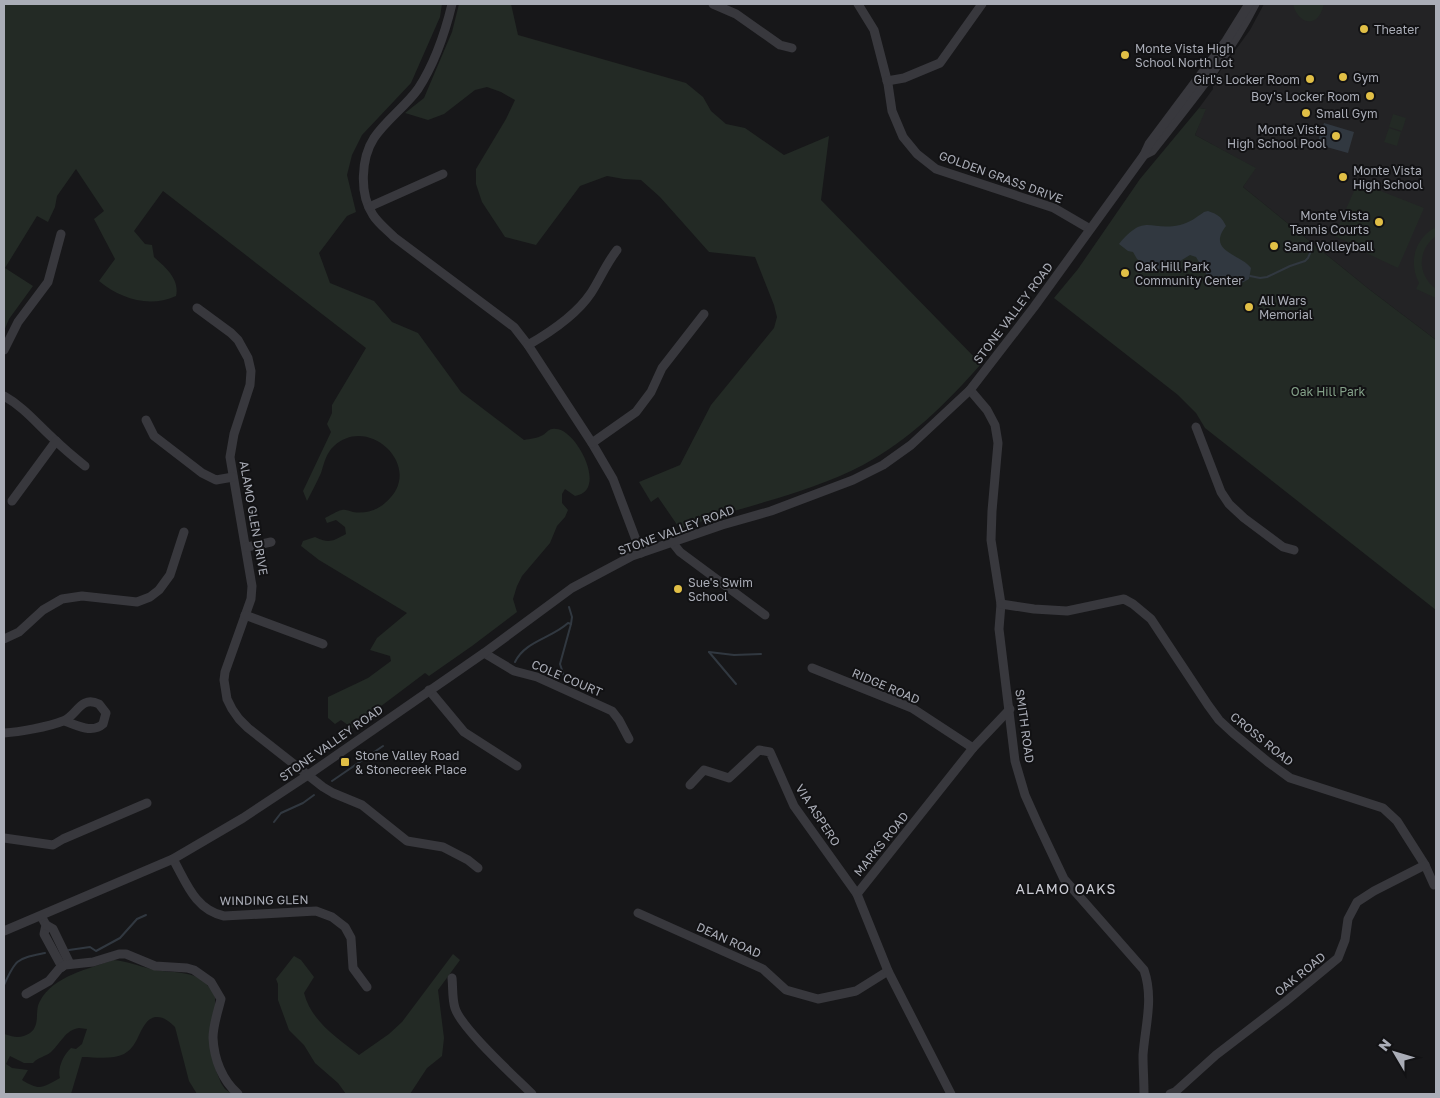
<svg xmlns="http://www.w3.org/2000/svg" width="1440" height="1098" viewBox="0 0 1440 1098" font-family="'Golos Text',sans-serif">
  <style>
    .built { fill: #232325 }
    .green { fill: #232a25; fill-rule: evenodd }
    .water { fill: #313840 }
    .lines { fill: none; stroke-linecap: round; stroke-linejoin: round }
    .stream { stroke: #313840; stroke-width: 2 }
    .minor { stroke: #38383d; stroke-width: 9 }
    .poi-dot { fill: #e1bf46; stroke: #121214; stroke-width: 2 }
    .labels { text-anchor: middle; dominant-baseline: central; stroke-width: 4; stroke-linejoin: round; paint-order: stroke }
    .poi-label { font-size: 12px; fill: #aaadb7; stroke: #121214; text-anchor: start }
    .street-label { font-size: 12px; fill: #aaadb7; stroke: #121214 }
    .park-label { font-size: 12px; fill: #83a088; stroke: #121214 }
    .neighbourhood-label { font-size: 14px; letter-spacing: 1px; fill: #cbccd4; stroke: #121214 }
  </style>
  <rect width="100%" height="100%" fill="#171719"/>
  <polygon class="built" points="1264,4 1436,4 1436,340 1370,290 1243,187 1255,168 1195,135 1205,109 1199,108 1213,89 1213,81 1250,30"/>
  <g class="green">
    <path d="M4,4H442L440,17L411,83L362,135L352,155L347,175L356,212L347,216L319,253L330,283L374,301L392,322L418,333L461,392L524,440C530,439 538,438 543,435C548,432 549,428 556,429C576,429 609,491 575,496L565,489L562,494V503L568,510L565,517L557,526L550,543L522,576L517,586L513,599L517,612L472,646L429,676L425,673L352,728L341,720L335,724L328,718V697L368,678L391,661L390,656L370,650L377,638L407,613L319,560L301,546L303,541L315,537C329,544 333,541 346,534L345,527L336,520L327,523L325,518C330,516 336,511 342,510C345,509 349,511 353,512C364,514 376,511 385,503C427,469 369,413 334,446C326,453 324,464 321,473C317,482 312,491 307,501L303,491L331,432L327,424L332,413V405L366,348L163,191L134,231L145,244L152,245L154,257C165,267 180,279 176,296C149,308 121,299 99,281L115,259L94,219L104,211L76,169L57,196L55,207L48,222L37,216L5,268L33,286L9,319L4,331Z"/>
    <path d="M459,4H511L518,35L686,83L703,97L711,111L726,124L745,128L784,155L829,136L821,200L981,364C947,403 908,441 863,465C806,495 740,506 680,529L658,497L651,502L639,482L680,465L711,405L774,328L777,317L774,305L755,257L709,252L660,197L641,180L624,179L607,176L580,186L536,245L505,237L482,202L476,184V169L506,119L515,100L501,92L487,87L475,90L444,114L428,120L405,113L424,98L452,32Z"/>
    <path d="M1293,4H1324C1323,7 1322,12 1319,16C1309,29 1295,16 1293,4Z"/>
    <polygon points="1199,108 1206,109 1195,135 1256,168 1243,187 1370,290 1436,340 1436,610 1205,428 1196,413 1178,395 1054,298 1078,269 1140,179"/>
    <polygon points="1393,114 1406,118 1402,131 1389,127"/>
    <polygon points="1389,128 1401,132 1397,146 1384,142"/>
    <polygon points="1358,182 1424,208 1398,268 1366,253 1367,250 1334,236"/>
    <path d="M1436,227V236C1417,250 1417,275 1436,289V298L1416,289L1419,283C1408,262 1415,238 1436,227Z"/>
    <path d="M453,954L460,960L438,990L444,1038L442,1056L427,1068L410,1094H346L338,1083L315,1063L304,1045L289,1030L278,1000V984L276,979L294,956L301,960L314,977L304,993C311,1021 337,1038 359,1055L389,1034L402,1022Z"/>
    <path d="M113,960C127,961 138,966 151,969C176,975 202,967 215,997V1068L221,1083L225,1089L232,1094H197L189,1081L175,1027C168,1019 155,1011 146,1023C138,1033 137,1047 124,1054C112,1060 95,1057 82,1057L71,1094H4V1034C13,1037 21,1039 30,1033C41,1025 34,1011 40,1001C53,976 89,969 113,960ZM79,1028L87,1029L82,1044L76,1049L71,1048C64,1054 57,1068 60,1078C42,1088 40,1091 22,1080L28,1070L12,1068L6,1064L10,1056L24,1063H33C38,1057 45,1057 51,1052C61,1043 65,1030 79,1028Z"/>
  </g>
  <g class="water">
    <polygon points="1324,123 1354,132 1348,153 1316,144 1317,141 1318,141"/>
    <path d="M1208,211C1217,214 1222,217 1226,226C1206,252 1241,254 1251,268L1249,279L1238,285L1213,279L1208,277L1196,257L1190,255L1167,269H1152L1137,259L1133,252L1128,251L1119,244C1146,212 1149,232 1180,225C1189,223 1197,217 1204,212Z"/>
  </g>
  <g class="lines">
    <g class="stream">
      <polyline points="1250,276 1260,278 1267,277 1290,266 1305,261 1308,258 1311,251 1306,244"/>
      <polyline points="709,652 734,655 761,654"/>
      <polyline points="709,652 736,684"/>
      <path d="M515,662C525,641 552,638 568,623L571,624L572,617L569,607"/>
      <polyline points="564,676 560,664 571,624"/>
      <polyline points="332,781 383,746"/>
      <polyline points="274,822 281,813 303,803 314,795"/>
      <polyline points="69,950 90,947 96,951 120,938 137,919 146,915"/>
      <path d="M4,985C16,958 17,959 45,953"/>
    </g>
    <g class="minor">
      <path d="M452,4C445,33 435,63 418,89C405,107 386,120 374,138C361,158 359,194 373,215C378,223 387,230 394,237L514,327L528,345L592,443L613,479L641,553"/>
      <polyline points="713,4 736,14 780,45 792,48"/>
      <polyline points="858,4 874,30 888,84 892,111 903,137 917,154 936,169 1054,208 1090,229"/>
      <polyline points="887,81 904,78 940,63 982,4"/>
      <path d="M1144,155L1152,151C1189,104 1228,57 1255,4"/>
      <polyline points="369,207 443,174"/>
      <polyline points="197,308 231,333 238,340 248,358 251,371 250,385 234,434 230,457 252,586 251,599 225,672 224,680 227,699 232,709 239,719 248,728 323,787 333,793 362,805 407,841 443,847 468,860 478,868"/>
      <path d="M528,345C549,333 577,314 591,293C600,279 606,264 617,250"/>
      <polyline points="4,350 18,322 48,282 61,234"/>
      <path d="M970,390L987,410L995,425L998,443L992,511L991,540L1001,604L999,629L1015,761L1025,795L1038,824L1064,879L1144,970C1154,999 1145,1026 1143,1055C1143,1068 1144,1081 1144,1094"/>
      <path d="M4,396C24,407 38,425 55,440C64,449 75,458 85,466"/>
      <polyline points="146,420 154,436 202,473 216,480 233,477"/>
      <polyline points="1196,427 1221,492 1229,504 1244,518 1283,547 1294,550"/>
      <polyline points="592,443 636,412 651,392 662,368 704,314"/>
      <polyline points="12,501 56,441"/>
      <polyline points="672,542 680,552 765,615"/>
      <polyline points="247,547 271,542"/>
      <polyline points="1001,604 1034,609 1067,611 1124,599 1133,604 1151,619 1208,705 1219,720 1233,733 1268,762 1290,778 1383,808 1397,821 1425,865 1434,885 1436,884"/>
      <polyline points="245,615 323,644"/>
      <polyline points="4,639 19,632 43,610 62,599 82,596 137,602 150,597 159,590 170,575 184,532"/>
      <polyline points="484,653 514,671 537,677 612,711 619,720 629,739"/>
      <polyline points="812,668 912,708 973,748"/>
      <polyline points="429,690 464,732 517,766"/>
      <path d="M4,733C19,732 48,727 63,721C77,716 80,695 99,704L106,713L103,724C92,734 77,725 64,721"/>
      <polyline points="690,785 704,770 729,778 759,750 770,752 794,806 857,894"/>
      <polyline points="4,838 53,845 63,839 147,803"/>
      <path d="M173,859C186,882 195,910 224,916L316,911L332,917L345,927L351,938L353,968L367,987"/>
      <polyline points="638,913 763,969 786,990 818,999 856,991 888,971"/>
      <polyline points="41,916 46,925 44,934 62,967"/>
      <polyline points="46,925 53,929 70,964"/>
      <polyline points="4,931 173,859 243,818 308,775 484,653 572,588 632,556 722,525 771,511 853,480 883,465 911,445 970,390 1034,307 1144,155 1149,144 1226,41 1249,4"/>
      <path d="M452,978C453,987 452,999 455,1008C461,1028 515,1077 532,1094"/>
      <path d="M26,994L49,981L59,969L65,965L93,962L119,954H126L155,966L187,968L194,970L211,982L221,999C218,1011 213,1025 213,1038C214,1059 222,1080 238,1094"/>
      <polyline points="951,1094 888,971 857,894 973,748 1010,709"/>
      <polyline points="1170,1094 1175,1092 1216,1055 1285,1002 1338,958 1345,940 1348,919 1357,902 1374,891 1425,865"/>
    </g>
  </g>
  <g class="poi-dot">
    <circle cx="1364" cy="29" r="5"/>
    <circle cx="1125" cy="55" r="5"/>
    <circle cx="1343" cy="77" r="5"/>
    <circle cx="1310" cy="79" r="5"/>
    <circle cx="1370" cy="96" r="5"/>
    <circle cx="1306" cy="113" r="5"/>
    <circle cx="1336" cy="136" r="5"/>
    <circle cx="1343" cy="177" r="5"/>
    <circle cx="1379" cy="222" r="5"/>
    <circle cx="1274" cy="246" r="5"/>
    <circle cx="1125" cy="273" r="5"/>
    <circle cx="1249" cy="307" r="5"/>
    <circle cx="678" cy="589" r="5"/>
    <rect x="340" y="757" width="10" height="10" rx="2.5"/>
  </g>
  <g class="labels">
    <g class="poi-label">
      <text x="1374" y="29">Theater</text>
      <text x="1135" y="48">Monte Vista High<tspan x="1135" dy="14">School North Lot</tspan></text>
      <text x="1353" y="77">Gym</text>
      <text x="1300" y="79" text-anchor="end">Girl's Locker Room</text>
      <text x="1360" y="96" text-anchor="end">Boy's Locker Room</text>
      <text x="1316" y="113">Small Gym</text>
      <text x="1326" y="129" text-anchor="end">Monte Vista<tspan x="1326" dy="14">High School Pool</tspan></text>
      <text x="1353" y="170">Monte Vista<tspan x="1353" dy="14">High School</tspan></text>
      <text x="1369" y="215" text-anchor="end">Monte Vista<tspan x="1369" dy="14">Tennis Courts</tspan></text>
      <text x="1284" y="246">Sand Volleyball</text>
      <text x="1135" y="266">Oak Hill Park<tspan x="1135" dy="14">Community Center</tspan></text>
      <text x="1259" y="300">All Wars<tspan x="1259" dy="14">Memorial</tspan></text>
      <text x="688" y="582">Sue's Swim<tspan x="688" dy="14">School</tspan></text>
      <text x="355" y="755">Stone Valley Road<tspan x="355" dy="14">&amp; Stonecreek Place</tspan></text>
    </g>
    <g class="street-label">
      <text transform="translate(1001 177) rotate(20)">GOLDEN GRASS DRIVE</text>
      <text transform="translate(1013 313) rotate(-53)">STONE VALLEY ROAD</text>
      <text transform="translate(254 518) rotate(80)">ALAMO GLEN DRIVE</text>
      <text transform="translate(676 530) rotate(-20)">STONE VALLEY ROAD</text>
      <text transform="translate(567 678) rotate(23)">COLE COURT</text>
      <text transform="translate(886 686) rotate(23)">RIDGE ROAD</text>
      <text transform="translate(1025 726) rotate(82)">SMITH ROAD</text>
      <text transform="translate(1262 739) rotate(39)">CROSS ROAD</text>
      <text transform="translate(331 743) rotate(-35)">STONE VALLEY ROAD</text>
      <text transform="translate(818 815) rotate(57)">VIA ASPERO</text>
      <text transform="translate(881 844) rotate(-51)">MARKS ROAD</text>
      <text transform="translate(264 900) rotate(-1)">WINDING GLEN</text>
      <text transform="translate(729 940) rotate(24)">DEAN ROAD</text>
      <text transform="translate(1300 974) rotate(-39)">OAK ROAD</text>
    </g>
    <g class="park-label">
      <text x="1328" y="391">Oak Hill Park</text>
    </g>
    <g class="neighbourhood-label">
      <text x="1066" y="888">ALAMO OAKS</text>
    </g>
  </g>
  <rect width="1440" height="1098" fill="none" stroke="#aaadb7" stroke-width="10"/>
  <g transform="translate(1395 1053) rotate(308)" stroke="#121214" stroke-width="4" paint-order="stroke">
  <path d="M0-4L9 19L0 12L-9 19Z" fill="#aaadb7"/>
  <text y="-8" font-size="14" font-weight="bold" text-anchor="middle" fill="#aaadb7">N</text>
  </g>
</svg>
